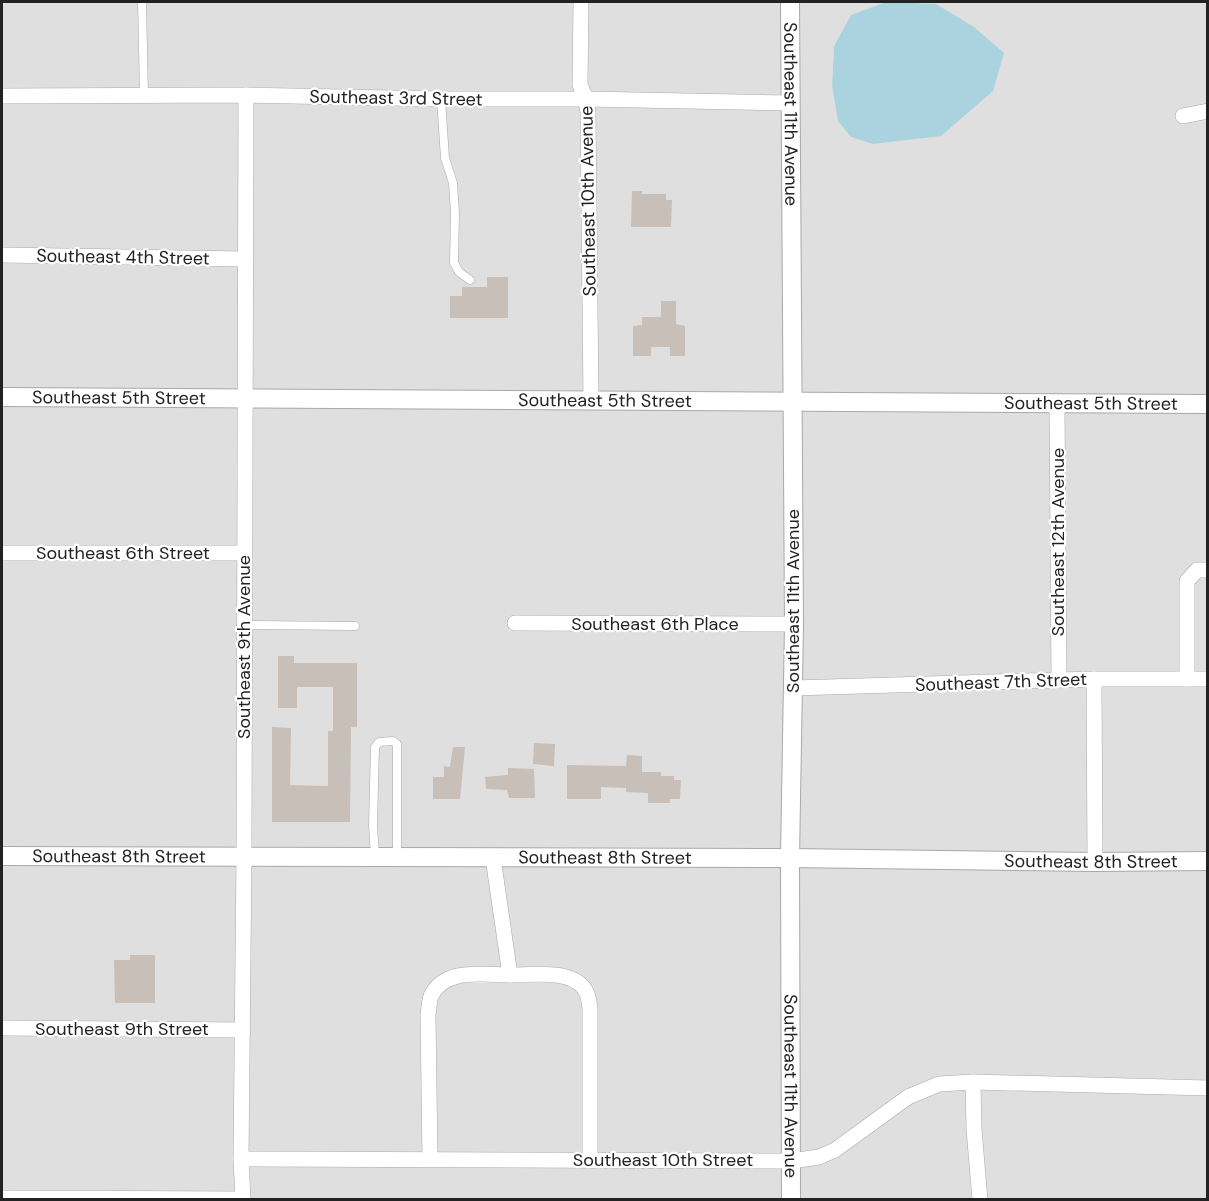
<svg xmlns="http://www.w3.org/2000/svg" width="1209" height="1201" viewBox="0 0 1209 1201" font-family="'DM Sans',sans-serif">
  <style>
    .residential { fill: #e0dfdf }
    .water { fill: #aad3df }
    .building { fill: #c7bfb8 }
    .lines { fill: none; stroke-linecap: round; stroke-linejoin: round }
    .service-casing { stroke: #a9a9a9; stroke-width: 9 }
    .minor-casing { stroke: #a9a9a9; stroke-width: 16 }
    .tertiary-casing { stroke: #a9a9a9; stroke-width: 20 }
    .service { stroke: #fff; stroke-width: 8 }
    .minor { stroke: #fff; stroke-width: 15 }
    .tertiary { stroke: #fff; stroke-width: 18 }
    .labels { text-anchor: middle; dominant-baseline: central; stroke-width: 4.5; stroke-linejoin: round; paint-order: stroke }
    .street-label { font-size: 18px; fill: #222; stroke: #fff }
  </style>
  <rect width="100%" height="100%" fill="#f2efe9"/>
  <g class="residential">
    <polygon points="2,2 575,2 576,92 441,92 239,87 2,89"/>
    <polygon points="587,2 784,2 784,96 590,92 586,83"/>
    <polygon points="797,2 886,2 851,15 834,46 832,85 936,5 892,2 1207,2 1207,104 1183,109 1207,119 1207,396 799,394"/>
    <polygon points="239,102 238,252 2,248 2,103"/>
    <polygon points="252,103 441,107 581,107 585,394 251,390"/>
    <polygon points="594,107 784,110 786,394 597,394"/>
    <polygon points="2,263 238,267 238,390 2,390"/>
    <rect x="2" y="404" width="236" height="142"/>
    <polygon points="251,404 786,409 787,617 509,616 509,631 787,632 784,850 251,849"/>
    <polygon points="799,409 1050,411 1052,673 800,681"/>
    <polygon points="1063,411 1207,411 1207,563 1197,563 1181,671 1065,672"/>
    <rect x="2" y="560" width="236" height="289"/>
    <polygon points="1199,577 1207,577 1207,672 1194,671 1193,584"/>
    <polygon points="1088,686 1088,855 797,851 800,695"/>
    <polygon points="1101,686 1207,686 1207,854 1101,855"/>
    <polygon points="2,863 238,863 237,1023 2,1021"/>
    <polygon points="251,863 488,865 502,968 450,969 436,978 426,992 423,1152 247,1151"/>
    <polygon points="501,865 784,865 785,1154 596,1153 582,977 563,968 515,968"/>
    <polygon points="797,865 1207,868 1207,1080 979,1075 939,1077 832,1143 818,1150 797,1153"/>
    <polygon points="455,983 562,983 574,989 581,996 583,1009 583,1153 436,1152 434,1016 437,1000 445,989"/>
    <polygon points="2,1035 237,1038 236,1192 2,1190"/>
    <polygon points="967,1090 974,1199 797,1200 797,1167 911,1103 941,1091"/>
    <polygon points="979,1090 1207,1095 1207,1199 987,1199 980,1128"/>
    <polygon points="248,1166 785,1168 784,1199 249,1199"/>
  </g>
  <polygon class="water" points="886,2 936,4 974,27 1004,53 993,91 941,136 873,144 851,137 838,121 832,85 834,46 851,15"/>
  <g class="building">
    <polygon points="632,191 642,191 642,194 666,194 666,200 672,200 671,227 631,227"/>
    <polygon points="487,277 508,277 508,318 450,318 450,296 462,296 462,287 487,287"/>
    <polygon points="661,301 676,301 676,324 685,326 685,356 670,356 670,347 651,347 651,356 633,356 633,326 642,325 642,317 661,317"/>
    <polygon points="278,656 294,656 294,663 357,663 357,727 351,727 350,822 272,822 272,727 291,728 290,785 328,786 328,731 333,731 333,687 297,687 297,708 278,708"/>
    <polygon points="534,743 555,744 554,766 533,764"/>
    <polygon points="453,747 465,747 460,799 433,799 433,777 444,777 444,766 450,767"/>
    <polygon points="627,755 642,756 642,772 661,772 661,776 674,776 674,780 681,780 680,799 670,799 670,803 648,803 648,793 626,792 626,788 601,787 601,799 567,799 567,765 626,766"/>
    <polygon points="508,768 534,769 535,798 509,798 507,790 486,789 485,777 508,775"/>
    <polygon points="130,955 155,955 155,1003 115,1003 114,960 130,960"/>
  </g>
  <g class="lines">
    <defs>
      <g id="service">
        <polyline points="142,2 144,95"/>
        <polyline points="441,99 445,158 453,183 455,213 454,263 459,272 470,280"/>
        <polyline points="244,625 355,626"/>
        <polyline points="375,856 373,825 375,747 379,742 393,741 397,744 397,856"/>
      </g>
      <g id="minor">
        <polyline points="581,2 580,85 586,99 588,113 591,401"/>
        <polyline points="2,96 246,95 441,99 586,99 790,103"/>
        <polyline points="1183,116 1208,111"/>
        <polyline points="2,255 244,259"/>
        <polyline points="1057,404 1059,680"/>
        <polyline points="2,553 244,553"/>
        <polyline points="515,623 794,624"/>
        <polyline points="1094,679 1095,862"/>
        <polyline points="1187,679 1187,581 1197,570 1208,570"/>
        <polyline points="794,688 1094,679 1208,679"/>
        <path d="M493,858L510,975C532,975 577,968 587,994C589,998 589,1004 590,1008V1160"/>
        <polyline points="2,1028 243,1030"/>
        <polyline points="973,1082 974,1129 980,1200"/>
        <polyline points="241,1159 791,1161 819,1157 835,1150 908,1097 939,1084 973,1082 1208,1088"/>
        <path d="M430,1159L428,1015C429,1009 429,1002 431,996C445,967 483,975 510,975"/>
        <polyline points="2,1198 243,1199"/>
        <polyline points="243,1200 241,1159 244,856 246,95"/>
      </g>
      <g id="tertiary">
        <path id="s1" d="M790,2L794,624L790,858L791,1200"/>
        <path id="s2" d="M2,397L1208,404"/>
        <path id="s3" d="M2,856L790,858L1095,862L1208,861"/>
      </g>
    </defs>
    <use href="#service" class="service-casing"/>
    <use href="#minor" class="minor-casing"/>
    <use href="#tertiary" class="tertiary-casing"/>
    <use href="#service" class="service"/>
    <use href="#minor" class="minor"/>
    <use href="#tertiary" class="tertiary"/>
  </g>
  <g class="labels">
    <g class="street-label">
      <text transform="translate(396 98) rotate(1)">Southeast 3rd Street</text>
      <text stroke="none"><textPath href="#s1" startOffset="112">Southeast 11th Avenue</textPath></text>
      <text transform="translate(588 201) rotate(-91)">Southeast 10th Avenue</text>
      <text transform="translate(123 257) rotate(1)">Southeast 4th Street</text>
      <text stroke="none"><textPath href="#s2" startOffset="117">Southeast 5th Street</textPath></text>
      <text stroke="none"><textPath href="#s2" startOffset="603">Southeast 5th Street</textPath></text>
      <text stroke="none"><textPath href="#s2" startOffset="1089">Southeast 5th Street</textPath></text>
      <text transform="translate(1058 542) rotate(-90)">Southeast 12th Avenue</text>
      <text x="123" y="553">Southeast 6th Street</text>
      <text transform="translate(793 601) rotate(-90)">Southeast 11th Avenue</text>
      <text x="655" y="624">Southeast 6th Place</text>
      <text transform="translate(244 647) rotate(-90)">Southeast 9th Avenue</text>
      <text transform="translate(1001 682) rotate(-2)">Southeast 7th Street</text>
      <text stroke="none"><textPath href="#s3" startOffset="117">Southeast 8th Street</textPath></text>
      <text stroke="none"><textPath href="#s3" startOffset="603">Southeast 8th Street</textPath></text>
      <text stroke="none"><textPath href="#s3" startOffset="1089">Southeast 8th Street</textPath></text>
      <text x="122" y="1029">Southeast 9th Street</text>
      <text stroke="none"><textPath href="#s1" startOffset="1084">Southeast 11th Avenue</textPath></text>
      <text x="663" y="1160">Southeast 10th Street</text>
    </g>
  </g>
  <rect width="1209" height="1201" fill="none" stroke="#222222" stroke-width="6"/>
</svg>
